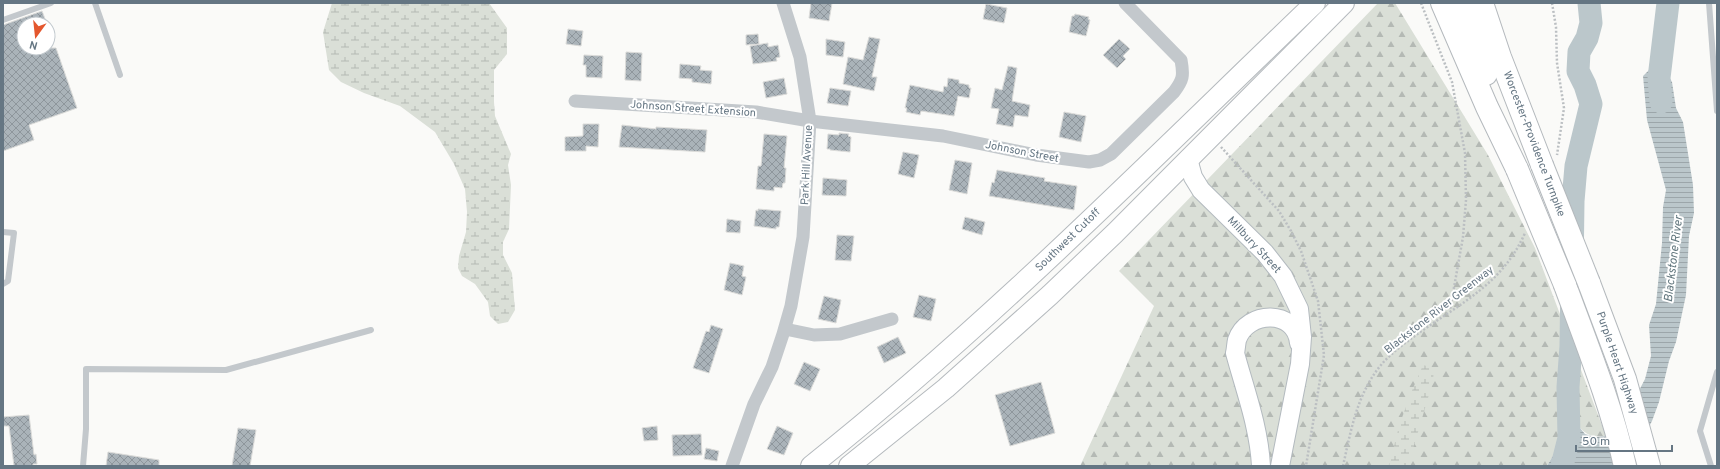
<svg xmlns="http://www.w3.org/2000/svg" width="1720" height="469" viewBox="0 0 1720 469" font-family="Overpass,sans-serif">
  <style>
    .forest { fill: url(#forest-firs) }
    .wetland { fill: url(#wetland-marsh) }
    .water { fill: url(#water-rules) }
    .lines { fill: none; stroke-linecap: round; stroke-linejoin: round }
    .river { stroke: #bbc7cb; stroke-width: 23 }
    .building { fill: url(#building-cross-hatch); stroke: #dcdcda }
    .secondary-casing { stroke: #b3babf; stroke-width: 20 }
    .primary-casing { stroke: #b5babe; stroke-width: 22 }
    .motorway-casing { stroke: #b4b9bd; stroke-width: 24 }
    .path { stroke: #bbbfc2; stroke-width: 2.5; stroke-dasharray: 2 2; stroke-linecap: butt }
    .service { stroke: #c3c8cc; stroke-width: 6 }
    .minor { stroke: #c3c8cc; stroke-width: 13 }
    .secondary { stroke: #fff; stroke-width: 18 }
    .primary { stroke: #fff; stroke-width: 20 }
    .motorway { stroke: #fff; stroke-width: 22 }
    .motorway-bridge-casing { stroke: #b4b9bd; stroke-width: 24; stroke-linecap: butt }
    .motorway-bridge { stroke: #fff; stroke-width: 22 }
    .labels { text-anchor: middle; dominant-baseline: central; stroke-width: 4; stroke-linejoin: round; paint-order: stroke }
    .street-label { font-size: 11px; fill: #657683; stroke: #fff }
    .water-label { font-size: 12px; font-style: italic; fill: #60757c; stroke: #fff }
  </style>
  <defs>
    <pattern id="forest-firs" width="22" height="20" patternUnits="userSpaceOnUse"><rect width="22" height="20" fill="#dadfd7"/><path d="M5 1l3.5 6h-7zM16 11l3.5 6h-7z" fill="#b4b9b4"/></pattern>
    <pattern id="wetland-marsh" width="20" height="14" patternUnits="userSpaceOnUse"><rect width="20" height="14" fill="#dadfd7"/><path d="M1 5h8M5 5V1M11 12h8M15 12V8" fill="none" stroke="#b4b9b4"/></pattern>
    <pattern id="water-rules" width="6" height="5" patternUnits="userSpaceOnUse"><rect width="6" height="5" fill="#bbc7cb"/><path d="M0 2.5h6" fill="none" stroke="#9ca6aa"/></pattern>
    <pattern id="building-cross-hatch" width="8" height="8" patternUnits="userSpaceOnUse"><rect width="8" height="8" fill="#aab3b9"/><path d="M0 0l8 8M0 8l8-8" fill="none" stroke="#8e969c"/></pattern>
  </defs>
  <rect width="100%" height="100%" fill="#fafaf8"/>
  <path class="forest" d="M1378,3H1395L1488,155L1535,248L1606,436C1589,437 1586,435 1575,422L1563,425L1561,427L1559,445L1547,466H1080L1154,306L1119,271Z"/>
  <g class="wetland">
    <polygon points="332,3 489,3 507,28 507,54 494,70 494,102 495,116 511,154 508,165 511,185 509,229 503,242 503,255 512,273 515,310 508,322 498,324 490,316 488,302 475,284 462,276 458,268 459,256 466,232 467,212 465,189 454,164 435,132 400,106 364,93 341,82 329,70 323,32"/>
    <polygon points="1423,365 1434,368 1433,381 1408,466 1389,466 1399,426 1411,393"/>
  </g>
  <polygon class="water" points="1655,69 1667,73 1672,82 1676,108 1683,122 1693,185 1694,213 1689,236 1686,295 1676,342 1669,361 1659,402 1652,421 1629,466 1547,466 1559,445 1561,427 1563,425 1575,422 1585,434 1595,437 1606,436 1619,429 1645,379 1651,356 1649,325 1656,304 1662,243 1663,207 1666,190 1647,120 1643,76 1649,70"/>
  <g class="lines">
    <g class="river">
      <polyline points="1661,102 1659,78 1668,3"/>
      <polyline points="1562,466 1569,438 1568,387 1571,346 1573,201 1576,166 1591,104 1585,85 1578,71 1579,52 1587,38 1591,23 1589,3"/>
    </g>
  </g>
  <g class="building">
    <polygon points="811,3 832,3 829,21 809,18"/>
    <polygon points="986,4 1007,8 1004,23 983,19"/>
    <polygon points="42,11 47,24 24,24 24,48 56,48 77,108 29,125 34,140 3,151 3,25"/>
    <polygon points="1075,14 1089,17 1088,19 1090,20 1086,36 1069,32 1072,16 1074,16"/>
    <polygon points="568,29 583,31 581,46 566,44"/>
    <polygon points="758,34 759,44 746,45 746,35"/>
    <polygon points="869,37 880,39 872,77 877,77 874,91 843,84 848,57 863,60"/>
    <polygon points="826,39 845,42 843,57 826,55"/>
    <polygon points="1119,39 1130,49 1123,56 1126,59 1117,68 1103,55"/>
    <polygon points="768,43 768,47 778,45 780,57 776,58 777,61 753,64 750,46"/>
    <polygon points="626,52 642,53 641,81 625,80"/>
    <polygon points="584,55 603,56 602,78 586,77 586,65 583,65"/>
    <polygon points="680,64 701,66 700,70 712,71 711,84 692,82 692,79 679,78"/>
    <polygon points="1008,66 1017,68 1012,101 1030,105 1028,117 1015,115 1013,127 996,124 999,109 991,108 995,88 1002,90"/>
    <polygon points="784,78 787,94 766,98 763,82"/>
    <polygon points="948,78 959,80 959,83 969,85 969,88 971,88 969,98 958,96 954,116 921,111 920,115 906,112 907,108 905,108 910,85 943,92 944,86 947,87"/>
    <polygon points="830,88 851,91 848,106 827,103"/>
    <polygon points="1064,112 1086,116 1081,142 1059,137"/>
    <polygon points="583,124 599,124 598,147 586,146 586,151 565,151 565,137 583,136"/>
    <polygon points="622,125 656,129 656,127 707,130 705,152 619,147"/>
    <polygon points="839,133 849,134 848,136 851,137 850,152 830,150 830,149 827,149 828,134 839,135"/>
    <polygon points="764,134 787,136 784,168 786,168 785,183 783,183 782,188 774,187 774,191 756,189 758,166 761,166"/>
    <polygon points="903,152 919,155 914,178 898,174"/>
    <polygon points="955,160 972,163 967,194 949,190"/>
    <polygon points="997,170 1045,178 1044,181 1077,186 1074,210 989,196 992,182 994,183"/>
    <polygon points="823,178 847,180 846,196 822,195"/>
    <polygon points="758,209 781,211 779,227 776,227 776,229 754,226 756,210 758,211"/>
    <polygon points="965,217 985,222 982,235 962,229"/>
    <polygon points="727,219 741,221 740,233 726,232"/>
    <polygon points="837,235 854,236 851,261 835,260"/>
    <polygon points="730,263 744,266 742,276 746,277 742,295 724,290"/>
    <polygon points="919,295 936,299 931,321 913,317"/>
    <polygon points="824,296 841,300 836,323 818,319"/>
    <polygon points="711,325 723,329 709,373 693,368 706,331 709,332"/>
    <polygon points="898,337 906,353 884,363 877,347"/>
    <polygon points="804,362 820,369 810,391 794,384"/>
    <polygon points="1041,382 1055,433 1010,446 995,395"/>
    <polygon points="29,415 34,455 36,454 37,464 33,464 33,466 14,466 9,426 3,426 3,417"/>
    <polygon points="657,426 658,440 644,441 642,428"/>
    <polygon points="777,426 793,433 784,455 767,449"/>
    <polygon points="238,428 256,430 250,466 232,466"/>
    <polygon points="701,434 702,455 673,456 672,435"/>
    <polygon points="706,448 719,451 717,461 704,459"/>
    <polygon points="108,452 159,460 159,466 106,466"/>
  </g>
  <g class="lines">
    <defs>
      <g id="secondary">
        <polyline points="1188,159 1193,177 1201,190 1265,253 1283,276 1299,309 1302,337 1300,364 1280,466"/>
        <path d="M1261,466C1259,427 1245,390 1235,353C1236,349 1236,344 1237,340C1247,310 1296,309 1299,343"/>
      </g>
      <g id="primary">
        <path d="M811,466C990,324 1150,161 1315,3"/>
        <polyline points="849,466 946,388 1050,295 1115,233 1344,3"/>
      </g>
      <g id="motorway">
        <polyline points="1442,3 1487,107 1517,169"/>
        <polyline points="1463,3 1486,74"/>
        <polyline points="1482,3 1500,57 1542,165"/>
        <polyline points="1589,283 1625,379 1649,466"/>
        <path d="M1565,285C1587,345 1611,404 1625,466"/>
      </g>
    </defs>
    <use href="#secondary" class="secondary-casing"/>
    <use href="#primary" class="primary-casing"/>
    <use href="#motorway" class="motorway-casing"/>
    <g class="path">
      <polyline points="1421,3 1452,82 1465,153 1466,200 1463,237 1450,310"/>
      <polyline points="1552,3 1556,27 1557,63 1564,108 1557,155"/>
      <polyline points="1221,147 1279,211 1291,231 1301,251 1318,301 1324,355 1306,466"/>
      <path d="M1343,466C1351,430 1357,394 1381,365C1391,353 1404,344 1416,335C1459,304 1502,285 1525,233"/>
    </g>
    <g class="service">
      <polyline points="95,3 120,75"/>
      <polyline points="1709,3 1717,111"/>
      <polyline points="3,20 51,3"/>
      <polyline points="3,232 14,233 8,281 3,284"/>
      <polyline points="83,466 86,429 86,369 226,370 371,330"/>
      <polyline points="1711,466 1700,431 1717,372"/>
    </g>
    <g class="minor">
      <path d="M575,101L756,112L810,121L943,136L1036,155L1089,162L1100,160L1111,154L1174,92C1183,80 1184,76 1181,60L1125,3"/>
      <polyline points="785,329 814,335 840,334 892,319"/>
      <polyline points="732,466 754,404 772,367 783,334 791,306 803,237 810,121 800,57 783,3"/>
    </g>
    <use href="#secondary" class="secondary"/>
    <use href="#primary" class="primary"/>
    <use href="#motorway" class="motorway"/>
    <defs>
      <g id="motorway-bridge">
        <polyline points="1542,165 1589,283"/>
        <polyline points="1517,169 1565,285"/>
      </g>
    </defs>
    <use href="#motorway-bridge" class="motorway-bridge-casing"/>
    <use href="#motorway-bridge" class="motorway-bridge"/>
  </g>
  <g class="labels">
    <g class="street-label">
      <text transform="translate(693 109) rotate(4)">Johnson Street Extension</text>
      <text transform="translate(1534 144) rotate(69)">Worcester-Providence Turnpike</text>
      <text transform="translate(1022 152) rotate(11)">Johnson Street</text>
      <text transform="translate(807 165) rotate(-87)">Park Hill Avenue</text>
      <text transform="translate(1068 240) rotate(-44)">Southwest Cutoff</text>
      <text transform="translate(1254 245) rotate(47)">Millbury Street</text>
      <text transform="translate(1439 310) rotate(-38)">Blackstone River Greenway</text>
      <text transform="translate(1617 363) rotate(71)">Purple Heart Highway</text>
    </g>
    <g class="water-label">
      <text transform="translate(1674 259) rotate(-83)">Blackstone River</text>
    </g>
  </g>
  <rect width="1720" height="469" fill="none" stroke="#657683" stroke-width="8"/>
  <g transform="translate(36 36) rotate(195)"><circle r="19" fill="#ffffff" stroke="#c1c8cd"/>
  <path d="M0-3L7 15L0 10L-7 15Z" fill="#e4572e"/>
  <text y="-6" font-size="11" font-weight="bold" text-anchor="middle" fill="#657683">N</text>
  </g>
  <path d="M1576 445v6h96v-6" fill="none" stroke="#657683" stroke-width="2"/>
  <text x="1582" y="445" font-size="12" fill="#657683" stroke="#ffffff" stroke-width="3" paint-order="stroke">50 m</text>
</svg>
